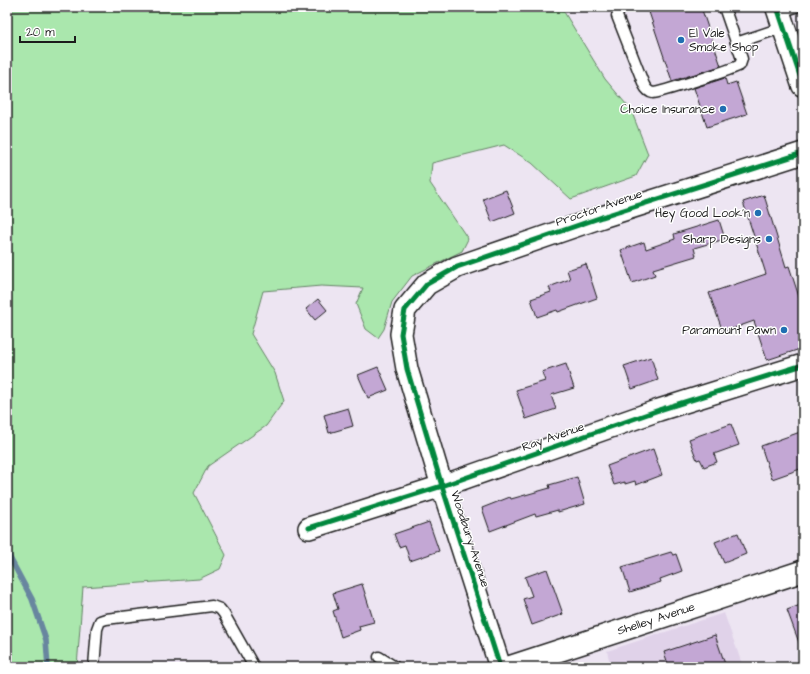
<svg xmlns="http://www.w3.org/2000/svg" width="810" height="674" viewBox="0 0 810 674" font-family="'Architects Daughter',sans-serif">
  <style>
    .built { fill: #e0d2e9 }
    .green { fill: #aae7ad; stroke: #638264 }
    .lines { fill: none; stroke-linecap: round; stroke-linejoin: round }
    .stream { stroke: #67869f; stroke-width: 5.5 }
    .building { fill: #c3a7d4; stroke: #1c1c1c }
    .lane-casing { stroke: #1c1c1c; stroke-width: 13 }
    .street-casing { stroke: #1c1c1c; stroke-width: 24 }
    .secondary-casing { stroke: #1c1c1c; stroke-width: 25 }
    .lane { stroke: #fff; stroke-width: 10 }
    .street { stroke: #fff; stroke-width: 21 }
    .secondary { stroke: #fff; stroke-width: 22 }
    .cycleway-casing { stroke: #fff; stroke-width: 8 }
    .cycleway { stroke: #00873e; stroke-width: 5 }
    .poi-dot { fill: #1f6fb2; stroke: #fff; stroke-width: 1.5 }
    .labels { text-anchor: middle; dominant-baseline: central; stroke-width: 3; stroke-linejoin: round; paint-order: stroke }
    .poi-label { font-size: 12px; fill: #1c1c1c; stroke: #fff; text-anchor: end }
    .street-label { font-size: 12px; fill: #1c1c1c; stroke: #fff }
  </style>
  <rect width="100%" height="100%" fill="#ede5f2"/>
  <filter id="ink" filterUnits="userSpaceOnUse"><feTurbulence type="fractalNoise" baseFrequency=".025" numOctaves="2"/><feDisplacementMap in="SourceGraphic" scale="8" xChannelSelector="R" yChannelSelector="G"/><feConvolveMatrix kernelMatrix="1 2 1 2 8 2 1 2 1" color-interpolation-filters="sRGB"/></filter>
  <g filter="url(#ink)">
    <polygon class="built" points="724,613 743,667 611,667 607,651"/>
    <polygon class="green" points="7,7 561,7 605,79 631,110 648,154 636,176 571,199 532,163 504,145 432,163 430,183 468,239 462,251 412,276 392,302 384,329 378,338 366,329 356,304 363,288 321,286 263,291 251,334 275,373 284,401 266,426 208,466 194,493 226,555 220,569 199,579 83,587 77,667 7,667"/>
    <g class="lines">
      <polyline class="stream" points="7,549 10,558 32,599 46,640 48,667"/>
    </g>
    <g class="building">
      <polygon points="665,7 701,7 721,66 672,81 649,12"/>
      <polygon points="725,78 727,85 736,82 747,114 707,127 694,88"/>
      <polygon points="506,190 515,213 492,222 483,199"/>
      <polygon points="764,195 786,267 789,266 803,309 803,348 767,360 754,321 723,332 709,293 766,274 743,202"/>
      <polygon points="719,220 725,239 694,248 696,256 653,269 655,275 632,283 621,250 644,242 646,249 675,239 674,234"/>
      <polygon points="586,264 597,298 558,312 557,310 537,317 531,299 551,292 549,287 570,279 567,270"/>
      <polygon points="318,299 327,310 315,320 306,309"/>
      <polygon points="651,357 658,380 632,389 624,366"/>
      <polygon points="566,364 574,388 551,395 556,409 526,419 516,390 545,381 542,372"/>
      <polygon points="378,367 388,390 368,398 358,375"/>
      <polygon points="348,408 353,426 329,433 324,415"/>
      <polygon points="731,424 739,445 714,454 717,462 704,467 700,459 697,460 689,439"/>
      <polygon points="803,431 803,468 772,479 761,446"/>
      <polygon points="653,449 662,475 636,485 635,481 625,484 625,482 614,485 607,466"/>
      <polygon points="577,477 585,504 558,512 558,510 536,516 535,514 490,531 482,508 510,497 511,499 550,488 549,485"/>
      <polygon points="429,522 439,551 410,561 405,545 399,547 394,534"/>
      <polygon points="738,533 746,554 724,563 715,542"/>
      <polygon points="671,552 673,555 676,554 682,571 660,579 661,582 630,592 622,567"/>
      <polygon points="547,569 563,614 532,625 523,599 532,596 525,577"/>
      <polygon points="362,584 374,622 359,626 360,630 341,637 333,611 338,609 333,593"/>
      <polygon points="803,604 803,648 801,648 787,610"/>
      <polygon points="715,635 726,667 669,667 664,652"/>
    </g>
    <g class="lines">
      <defs>
        <g id="lane">
          <path d="M625,7L619,10L617,16L644,85C646,89 648,92 653,93C659,93 734,69 740,65L742,59L724,7"/>
          <polyline points="779,12 796,7"/>
          <polyline points="736,43 784,27"/>
          <polyline points="379,657 395,667"/>
          <polyline points="94,667 97,629 100,621 106,619 212,606 220,609 224,614 254,667"/>
        </g>
        <g id="street">
          <polyline points="309,528 442,486 659,410 803,365"/>
          <polyline points="500,667 442,486 407,369 401,334 405,310 427,284 457,267 602,217 803,153"/>
          <polyline points="509,667 803,571"/>
        </g>
        <polyline id="secondary" points="777,7 803,85"/>
      </defs>
      <use href="#lane" class="lane-casing"/>
      <use href="#street" class="street-casing"/>
      <use href="#secondary" class="secondary-casing"/>
      <use href="#lane" class="lane"/>
      <use href="#street" class="street"/>
      <use href="#secondary" class="secondary"/>
      <defs>
        <g id="cycleway">
          <polyline points="777,7 803,85"/>
          <polyline points="309,528 442,486 659,410 803,365"/>
          <polyline points="500,667 442,486 407,369 401,334 405,310 427,284 457,267 602,217 803,153"/>
        </g>
      </defs>
      <use href="#cycleway" class="cycleway-casing"/>
      <use href="#cycleway" class="cycleway"/>
    </g>
  </g>
  <g class="poi-dot">
    <circle cx="681" cy="40" r="4"/>
    <circle cx="723" cy="109" r="4"/>
    <circle cx="758" cy="213" r="4"/>
    <circle cx="769" cy="239" r="4"/>
    <circle cx="784" cy="330" r="4"/>
  </g>
  <g class="labels">
    <g class="poi-label">
      <text x="689" y="33" text-anchor="start">El Vale<tspan x="689" dy="14">Smoke Shop</tspan></text>
      <text x="715" y="109">Choice Insurance</text>
      <text x="750" y="213">Hey Good Look'n</text>
      <text x="761" y="239">Sharp Designs</text>
      <text x="776" y="330">Paramount Pawn</text>
    </g>
    <g class="street-label">
      <text transform="translate(599 208) rotate(-19)">Proctor Avenue</text>
      <text transform="translate(553 437) rotate(-19)">Ray Avenue</text>
      <text transform="translate(470 539) rotate(72)">Woodbury Avenue</text>
      <text transform="translate(656 619) rotate(-18)">Shelley Avenue</text>
    </g>
  </g>
  <rect width="810" height="674" fill="none" stroke="#fff" stroke-width="24"/>
  <rect x="12" y="12" width="786" height="650" fill="none" stroke="#1c1c1c" stroke-width="1.5" filter="url(#ink)"/>
  <path d="M20 36v6h55v-6" fill="none" stroke="#1c1c1c" stroke-width="2"/>
  <text x="26" y="36" font-size="12" fill="#1c1c1c" stroke="#ffffff" stroke-width="3" paint-order="stroke">20 m</text>
</svg>
